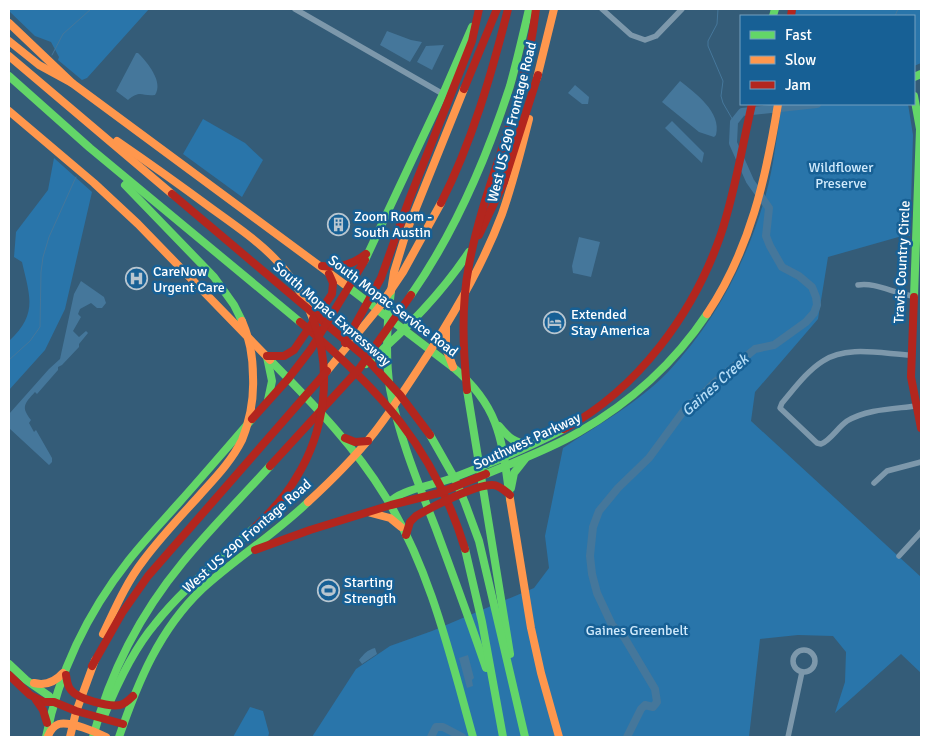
<svg xmlns="http://www.w3.org/2000/svg" width="930" height="746" viewBox="0 0 930 746" font-family="Signika,sans-serif">
  <style>
    .green { fill: #2975aa }
    .water { fill: #45779b }
    .lines { fill: none; stroke-linecap: round; stroke-linejoin: round }
    .stream { stroke: #45779b; stroke-width: 1 }
    .river { stroke: #45779b; stroke-width: 8 }
    .street { stroke: #7d98ab; stroke-width: 5.5 }
    .fast { stroke: #63d668; stroke-width: 8 }
    .slow { stroke: #ff974d; stroke-width: 8 }
    .jam { stroke: #b3261e; stroke-width: 8 }
    .labels { text-anchor: middle; dominant-baseline: central; stroke-width: 5; stroke-linejoin: round; paint-order: stroke }
    .street-label { font-size: 14px; fill: #fff; stroke: #176095 }
    .park-label { font-size: 14px; fill: #d0eafc; stroke: #176095 }
    .poi-label { font-size: 14px; fill: #fff; stroke: #176095; text-anchor: start }
    .water-label { font-size: 15px; font-style: italic; fill: #b5ddf7; stroke: #176095 }
  </style>
  <rect width="100%" height="100%" fill="#345c78"/>
  <g class="green">
    <polygon points="9,9 149,9 87,78 82,80 58,60 59,57 51,42 35,36 9,11"/>
    <polygon points="796,9 921,9 921,63 914,66 914,16 795,16"/>
    <path d="M782,104H908L913,135L910,236H902L828,257L818,319L755,392L751,421L921,577V673L901,654L835,713L845,682L846,652L833,636L798,635L760,639L749,737H312L356,669L390,646L432,631L534,588L549,568L545,536L563,448C598,425 639,402 668,372C716,321 747,261 766,194C774,165 777,133 782,104Z"/>
    <polygon points="203,119 245,143 263,160 242,197 183,154"/>
    <path d="M54,158L92,192L65,309L45,350L9,390V341C38,314 30,297 22,262L14,257L16,232L48,190Z"/>
    <polygon points="250,707 263,711 269,733 268,737 233,737"/>
  </g>
  <g class="water">
    <polygon points="387,31 411,40 422,42 410,62 380,45"/>
    <polygon points="444,45 432,70 417,62 426,46"/>
    <path d="M136,53H138C147,62 164,82 155,95C142,97 141,89 128,100L116,91Z"/>
    <path d="M680,81C695,93 722,112 716,135L714,137L699,132L662,102Z"/>
    <polygon points="575,85 589,97 588,104 582,104 568,93"/>
    <polygon points="672,121 704,153 702,163 665,128"/>
    <polygon points="579,237 600,242 591,277 573,273 572,266"/>
    <path d="M81,281L104,297L106,303L102,308H97L91,303L80,309L78,314L81,317L73,331L79,337L86,331L88,333L79,344V347L62,365L58,367V370L37,394L35,392C24,404 21,407 31,420L29,423L34,432L36,430L52,458V462L49,465L9,428V414L49,369L60,359L74,294Z"/>
    <path d="M375,648L377,654L362,664L359,660C364,654 367,650 375,648Z"/>
    <polygon points="468,655 474,678 472,680 473,686 467,688 459,658"/>
  </g>
  <g class="lines">
    <g class="stream">
      <polyline points="718,9 717,24 708,41 708,46 723,81 721,96 723,103 734,122"/>
      <polyline points="895,16 898,9"/>
      <polyline points="52,55 63,34 91,9"/>
      <polyline points="9,360 30,341 40,327 41,272 43,257 49,237 76,177"/>
    </g>
    <g class="river">
      <polyline points="431,737 436,727 443,727 462,737"/>
      <polyline points="627,737 641,709 645,705 653,707 657,702 655,689 624,637 612,625 597,593 592,574 590,556 593,527 599,511 618,488 649,458 688,405 697,400 714,383 755,349 774,345 806,322 814,313 817,305 816,297 812,287 799,276 782,267 770,246 766,236 769,208 750,181 733,143 734,122 742,112 817,104"/>
    </g>
    <g class="street">
      <polyline points="295,9 443,94"/>
      <polyline points="602,9 631,35 645,40 656,36 682,9"/>
      <path d="M858,285C876,282 895,294 914,296"/>
      <path d="M911,355C883,354 847,345 823,361C807,371 794,389 782,403L780,408L817,443L821,444C831,440 837,428 847,421C867,409 893,409 916,406"/>
      <polyline points="874,483 887,471 921,462"/>
      <polyline points="899,556 921,532"/>
      <circle cx="804" cy="661" r="11"/>
      <polyline points="788,737 802,672"/>
    </g>
    <g class="fast">
      <polyline points="773,16 775,9"/>
      <polyline points="9,76 90,148 300,322"/>
      <polyline points="914,77 921,74"/>
      <polyline points="125,185 214,277 234,305 242,321"/>
      <polyline points="365,260 443,94 472,27"/>
      <path d="M344,284L454,368C501,408 502,442 510,499"/>
      <path d="M391,291C387,322 385,357 390,389C399,437 418,483 436,529C453,575 470,621 486,668"/>
      <path d="M411,295C455,232 486,160 510,86C517,61 523,35 529,9"/>
      <polyline points="914,297 920,129 914,96"/>
      <polyline points="267,357 272,381 268,400"/>
      <path d="M270,360C312,403 354,445 385,496C430,568 450,655 473,737"/>
      <path d="M366,364C405,331 441,294 469,252"/>
      <polyline points="467,390 510,654"/>
      <path d="M499,426C508,437 515,444 530,444"/>
      <polyline points="430,435 455,479 465,503 479,541 525,737"/>
      <path d="M486,474C517,461 550,449 579,432C630,403 675,362 707,314"/>
      <polyline points="511,488 514,473 525,459"/>
      <path d="M391,505L392,500C405,489 433,485 450,479C489,464 528,448 564,429"/>
      <polyline points="465,549 482,622 503,737"/>
      <polyline points="9,664 26,680 49,696 54,702"/>
      <path d="M105,714C118,682 133,650 155,624C183,588 221,559 254,528"/>
      <path d="M46,737C59,672 88,612 129,560C144,541 161,523 177,505C202,477 227,448 252,419"/>
      <path d="M93,737C110,672 140,614 183,562C210,529 241,498 270,466"/>
      <path d="M119,737C138,682 159,630 202,589C236,558 275,534 308,502"/>
    </g>
    <g class="slow">
      <polyline points="9,23 72,83 344,284"/>
      <polyline points="9,41 39,65 72,83"/>
      <polyline points="9,56 172,194"/>
      <polyline points="537,78 554,9"/>
      <polyline points="9,111 94,183 138,224 270,360"/>
      <path d="M117,141C149,163 180,185 211,208C257,241 292,264 313,319"/>
      <polyline points="391,291 394,272 406,233 464,89"/>
      <path d="M707,314C750,250 766,178 778,104"/>
      <polyline points="446,327 446,348 453,367"/>
      <polyline points="327,371 380,306 403,272 441,203"/>
      <polyline points="510,499 531,628 541,673 559,737"/>
      <path d="M308,502C331,481 354,458 374,433C395,406 413,377 432,348C459,305 484,262 502,214C513,183 521,151 529,119"/>
      <polyline points="371,513 390,518 401,527"/>
      <path d="M103,634C115,609 126,583 143,561C160,538 179,518 198,497C214,479 231,462 242,440C250,420 254,398 253,377C253,357 250,339 242,321"/>
      <path d="M34,683C46,686 55,682 63,673"/>
      <path d="M48,736C50,731 53,726 59,724C70,721 96,732 106,737"/>
      <polyline points="70,737 76,712 95,660"/>
    </g>
    <g class="jam">
      <polyline points="791,16 792,9"/>
      <polyline points="464,89 497,9"/>
      <polyline points="172,194 365,357 400,395 430,435"/>
      <path d="M441,203C472,142 491,76 508,9"/>
      <polyline points="479,235 504,182 538,75"/>
      <path d="M322,266C340,268 352,265 366,254"/>
      <polyline points="914,297 911,377 921,428"/>
      <path d="M300,322C379,389 434,447 465,549"/>
      <polyline points="345,343 381,278 409,200 472,41 479,9"/>
      <polyline points="267,356 284,356 294,350 332,294 333,283 329,274"/>
      <path d="M467,390C463,348 461,306 469,265C479,210 500,159 516,105C525,74 532,42 536,9"/>
      <polyline points="252,419 288,379 311,349 365,260"/>
      <path d="M564,429C638,389 694,313 721,234C735,192 742,147 752,104"/>
      <polyline points="345,438 355,442 368,441"/>
      <polyline points="270,466 359,369 411,295"/>
      <path d="M254,528C270,513 285,497 296,478C325,432 333,370 313,319"/>
      <path d="M406,535L410,522L416,516C432,507 476,484 493,485C499,485 505,491 510,495"/>
      <polyline points="255,550 310,530 391,505 439,493 486,474"/>
      <polyline points="92,666 122,613 148,576 327,371"/>
      <polyline points="9,675 30,695 44,702 54,702 76,711 123,724"/>
      <path d="M66,675C67,680 67,686 71,690C77,699 109,707 120,705C125,704 129,700 133,696"/>
      <polyline points="36,700 43,710 47,723"/>
    </g>
  </g>
  <defs>
    <symbol id="building-ring" viewBox="-11 -11 22 22"><circle r="9.5" fill="#176095" stroke="#b8c6d0" stroke-width="1.5"/><path d="M-4-6H4V6H1V3H-1V6H-4ZM-2.5-4.3h1.7v1.8h-1.7ZM.8-4.3h1.7v1.8H.8ZM-2.5-1h1.7V.8h-1.7ZM.8-1h1.7V.8H.8Z" fill="#b8c6d0"/></symbol>
    <symbol id="hospital-ring" viewBox="-11 -11 22 22"><circle r="9.5" fill="#176095" stroke="#b8c6d0" stroke-width="1.5"/><path d="M-5-5h3v3.5h4V-5h3V5h-3V1.5h-4V5h-3Z" fill="#b8c6d0"/></symbol>
    <symbol id="hotel-ring" viewBox="-11 -11 22 22"><circle r="9.5" fill="#176095" stroke="#b8c6d0" stroke-width="1.5"/><path d="M-6-4.5h1.5V1H6V5H4.5V3h-9V5H-6ZM-4 0a1.8 1.8 0 1 1 3.6 0ZM.5 0V-2.5h3Q6-2.5 6 0Z" fill="#b8c6d0"/></symbol>
    <symbol id="stadium-ring" viewBox="-11 -11 22 22"><circle r="9.5" fill="#176095" stroke="#b8c6d0" stroke-width="1.5"/><path d="M0-5a6.5 5 0 1 0 0 10a6.5 5 0 1 0 0-10ZM-3.5-1.8h7v3.6h-7Z" fill="#b8c6d0"/></symbol>
  </defs>
  <g fill-rule="evenodd">
    <use href="#building-ring" x="326" y="212" width="25" height="25"/>
    <use href="#hospital-ring" x="124" y="266" width="25" height="25"/>
    <use href="#hotel-ring" x="542" y="310" width="25" height="25"/>
    <use href="#stadium-ring" x="316" y="578" width="25" height="25"/>
  </g>
  <g class="labels">
    <g class="street-label">
      <text transform="translate(512 122) rotate(-76)">West US 290 Frontage Road</text>
      <text transform="translate(902 262) rotate(-87)">Travis Country Circle</text>
      <text transform="translate(393 306) rotate(37)">South Mopac Service Road</text>
      <text transform="translate(332 314) rotate(41)">South Mopac Expressway</text>
      <text transform="translate(527 441) rotate(-25)">Southwest Parkway</text>
      <text transform="translate(247 536) rotate(-41)">West US 290 Frontage Road</text>
    </g>
    <g class="park-label">
      <text x="841" y="167">Wildflower<tspan x="841" dy="16">Preserve</tspan></text>
      <text x="637" y="630">Gaines Greenbelt</text>
    </g>
    <g class="poi-label">
      <text x="354" y="216">Zoom Room -<tspan x="354" dy="16">South Austin</tspan></text>
      <text x="153" y="271">CareNow<tspan x="153" dy="16">Urgent Care</tspan></text>
      <text x="571" y="314">Extended<tspan x="571" dy="16">Stay America</tspan></text>
      <text x="344" y="582">Starting<tspan x="344" dy="16">Strength</tspan></text>
    </g>
    <g class="water-label">
      <text transform="translate(715 385) rotate(-42)">Gaines Creek</text>
    </g>
  </g>
  <rect width="930" height="746" fill="none" stroke="#ffffff" stroke-width="20"/>
  <rect x="740" y="15" width="175" height="90" fill="#176095" stroke="#74a0bf"/>
  <rect x="750" y="31" width="25" height="8" fill="#63d668" stroke="#74a0bf"/>
  <text x="785" y="40" font-size="15" fill="#ffffff">Fast</text>
  <rect x="750" y="56" width="25" height="8" fill="#ff974d" stroke="#74a0bf"/>
  <text x="785" y="65" font-size="15" fill="#ffffff">Slow</text>
  <rect x="750" y="81" width="25" height="8" fill="#b3261e" stroke="#74a0bf"/>
  <text x="785" y="90" font-size="15" fill="#ffffff">Jam</text>
</svg>
